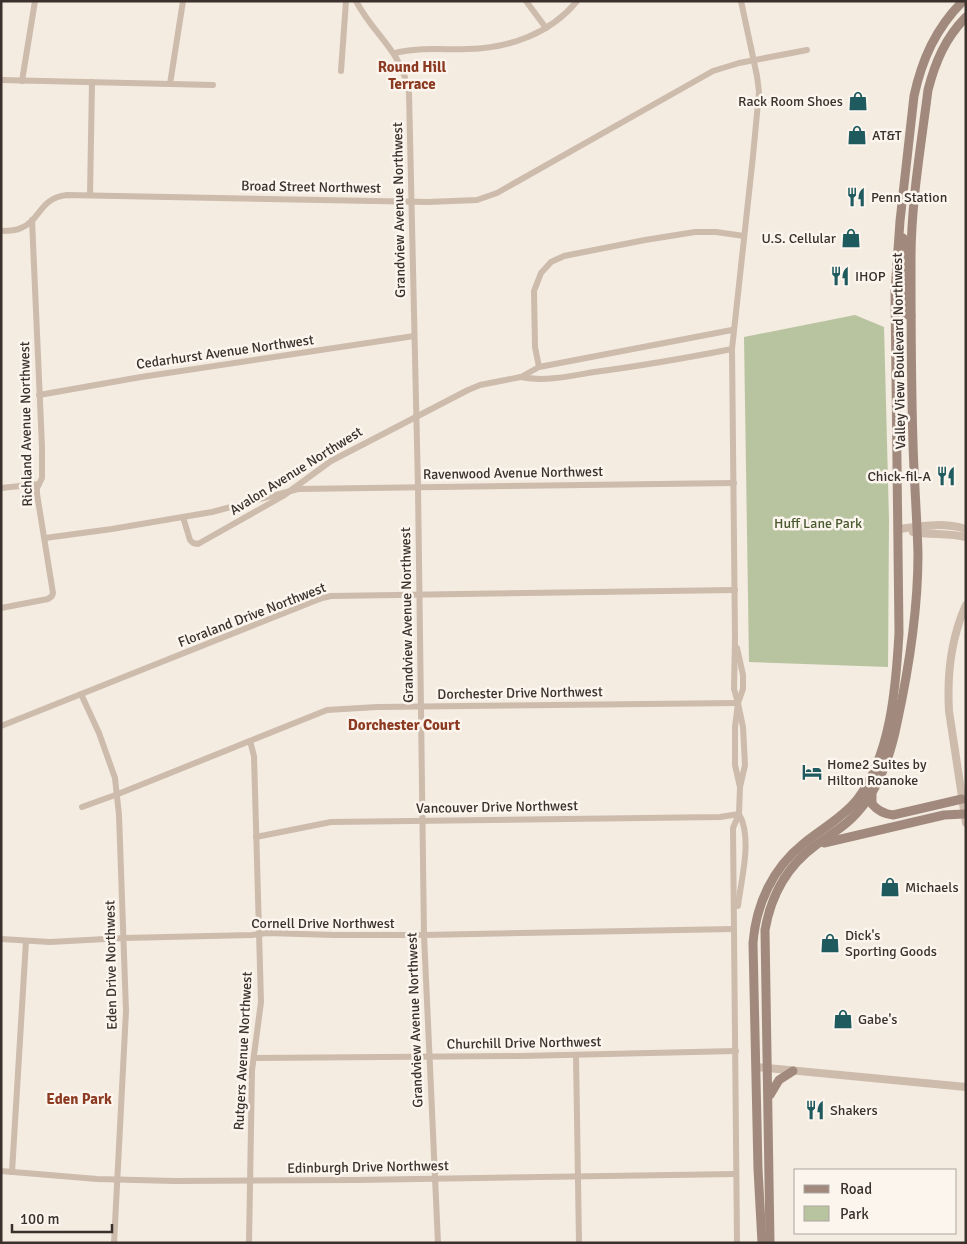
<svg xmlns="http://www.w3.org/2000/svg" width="967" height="1244" viewBox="0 0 967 1244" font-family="Signika,sans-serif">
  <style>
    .green { fill: #b8c4a0 }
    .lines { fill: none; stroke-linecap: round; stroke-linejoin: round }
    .minor { stroke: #cdbbac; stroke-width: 6 }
    .tertiary { stroke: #cdbbac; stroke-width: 8 }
    .secondary { stroke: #a18a7d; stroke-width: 9 }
    .labels { text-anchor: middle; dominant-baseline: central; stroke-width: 5; stroke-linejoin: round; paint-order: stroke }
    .poi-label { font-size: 14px; fill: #3b302b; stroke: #fbf5ee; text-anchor: start }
    .street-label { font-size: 14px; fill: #3b302b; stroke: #fbf5ee }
    .park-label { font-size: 14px; fill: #4a5a2e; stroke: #fbf5ee }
    .neighbourhood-label { font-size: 15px; font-weight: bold; fill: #8c3b22; stroke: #fbf5ee }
  </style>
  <rect width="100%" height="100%" fill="#f4ebe1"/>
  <polygon class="green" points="855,315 884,327 889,520 888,667 749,662 744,337"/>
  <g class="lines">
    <g class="minor">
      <path d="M356,1C375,37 401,49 409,93L418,488L424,935L438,1243"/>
      <polyline points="526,1 546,28"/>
      <path d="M395,53C419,47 443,50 468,49C509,48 550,34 577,1"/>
      <polyline points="341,71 346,1"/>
      <polyline points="1,80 213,85"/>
      <polyline points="22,81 35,1"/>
      <polyline points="170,84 183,1"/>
      <polyline points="90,195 92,82"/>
      <path d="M1,231C8,231 15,231 21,228C41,220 39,198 67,195L428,202L477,200L497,193L713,71L739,63L807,50"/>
      <polyline points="539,367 535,347 534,291 541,273 551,262 564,256 645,240 695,232 716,232 744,236"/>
      <path d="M521,377C544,382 571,376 594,372C640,366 686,358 732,349"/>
      <polyline points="39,395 141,377 414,336"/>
      <polyline points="1,488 39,484"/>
      <polyline points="183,517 190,540 193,543 198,544 283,496 331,461 468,390 480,385 521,377 539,367 732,330"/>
      <polyline points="45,538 112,529 212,512 298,489 734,483"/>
      <polyline points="1,608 48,599 52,596 53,593 37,494 37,488 42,478 42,447 32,220"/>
      <polyline points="81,694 99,733 115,778 119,815 126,1011 114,1243"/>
      <polyline points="1,726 322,598 331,596 735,590"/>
      <polyline points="740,787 735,765 735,727 738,703 734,689 735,638 732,349 753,156 759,92 757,76 741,1"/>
      <polyline points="82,807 118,794 327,710 377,707 738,703"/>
      <polyline points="256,837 331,822 720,817 739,814"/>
      <path d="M738,906C741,879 753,838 739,814"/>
      <polyline points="1,939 50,942 124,938 252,935 267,933 334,935 424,935 734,929"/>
      <polyline points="576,1055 579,1243"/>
      <polyline points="254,1058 521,1056 736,1051"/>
      <polyline points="1,1171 97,1179 175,1181 356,1180 736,1174"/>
      <polyline points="12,1172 26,941"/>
      <polyline points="249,1243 252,1070 261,1002 254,756 250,741"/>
      <polyline points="737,1243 733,828 739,814 740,787 745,765 743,727 738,703 743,689 743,675 737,648"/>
    </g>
    <g class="tertiary">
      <path d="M898,529C922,526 942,522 966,529"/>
      <path d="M913,532C930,535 948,533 966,537"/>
      <path d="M966,605C951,638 947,676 949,711L966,823"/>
      <polyline points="756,1067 966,1087"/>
    </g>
    <g class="secondary">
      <polyline points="903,238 903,310 905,314 911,316"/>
      <path d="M872,795V804C878,811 884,814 893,815L962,799"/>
      <polyline points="824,843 944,815 964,814"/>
      <polyline points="770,1095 779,1080 793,1071"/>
      <path d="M762,1243L758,1169L753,943C756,904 773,868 803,844C821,829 841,819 856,801C891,757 896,686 899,633L895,292L900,221L914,96C922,59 936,28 963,1"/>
      <path d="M770,1243L765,930C771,895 787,866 816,845C828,836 841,829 852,818C878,793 890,758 897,723C909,668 918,611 918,554C917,517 914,480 913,443C911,382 911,321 911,259C911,203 921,146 928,90C935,63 945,38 966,17"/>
    </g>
  </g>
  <defs>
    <symbol id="shop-bare" viewBox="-9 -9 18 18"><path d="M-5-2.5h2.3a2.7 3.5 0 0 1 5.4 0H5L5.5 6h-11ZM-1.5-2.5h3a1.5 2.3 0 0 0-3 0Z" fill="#1f5a5e" stroke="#fbf5ee" stroke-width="2.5" paint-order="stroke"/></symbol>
    <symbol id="restaurant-bare" viewBox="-9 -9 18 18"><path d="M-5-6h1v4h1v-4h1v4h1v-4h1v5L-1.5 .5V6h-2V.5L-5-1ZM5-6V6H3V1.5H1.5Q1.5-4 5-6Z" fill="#1f5a5e" stroke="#fbf5ee" stroke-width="2.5" paint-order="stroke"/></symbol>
    <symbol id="hotel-bare" viewBox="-9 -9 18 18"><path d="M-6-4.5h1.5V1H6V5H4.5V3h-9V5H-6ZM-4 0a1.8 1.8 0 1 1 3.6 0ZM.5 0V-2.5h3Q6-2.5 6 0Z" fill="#1f5a5e" stroke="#fbf5ee" stroke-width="2.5" paint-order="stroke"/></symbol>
  </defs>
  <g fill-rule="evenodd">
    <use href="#shop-bare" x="844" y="87" width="28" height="28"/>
    <use href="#shop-bare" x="843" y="121" width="28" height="28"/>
    <use href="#restaurant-bare" x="842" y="183" width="28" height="28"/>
    <use href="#shop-bare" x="837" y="224" width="28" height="28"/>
    <use href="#restaurant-bare" x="826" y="262" width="28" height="28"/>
    <use href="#restaurant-bare" x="932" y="462" width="28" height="28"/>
    <use href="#hotel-bare" x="798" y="758" width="28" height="28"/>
    <use href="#shop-bare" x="876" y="873" width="28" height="28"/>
    <use href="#shop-bare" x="816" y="929" width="28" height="28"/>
    <use href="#shop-bare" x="829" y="1005" width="28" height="28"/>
    <use href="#restaurant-bare" x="801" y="1096" width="28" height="28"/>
  </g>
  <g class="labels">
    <g class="poi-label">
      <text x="843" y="101" text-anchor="end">Rack Room Shoes</text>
      <text x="872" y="135">AT&amp;T</text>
      <text x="871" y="197">Penn Station</text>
      <text x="836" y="238" text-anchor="end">U.S. Cellular</text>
      <text x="855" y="276">IHOP</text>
      <text x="931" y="476" text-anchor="end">Chick-fil-A</text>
      <text x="827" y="764">Home2 Suites by<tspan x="827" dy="16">Hilton Roanoke</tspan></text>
      <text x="905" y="887">Michaels</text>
      <text x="845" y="935">Dick's<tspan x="845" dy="16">Sporting Goods</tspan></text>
      <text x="858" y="1019">Gabe's</text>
      <text x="830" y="1110">Shakers</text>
    </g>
    <g class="street-label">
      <text transform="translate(311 187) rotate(1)">Broad Street Northwest</text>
      <text transform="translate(399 210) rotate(-91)">Grandview Avenue Northwest</text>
      <text transform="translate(899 351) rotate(-91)">Valley View Boulevard Northwest</text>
      <text transform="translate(225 352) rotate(-8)">Cedarhurst Avenue Northwest</text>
      <text transform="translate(26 424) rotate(-91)">Richland Avenue Northwest</text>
      <text transform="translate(296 471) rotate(-32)">Avalon Avenue Northwest</text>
      <text transform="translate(513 473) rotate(-1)">Ravenwood Avenue Northwest</text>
      <text transform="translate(252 615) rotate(-21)">Floraland Drive Northwest</text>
      <text transform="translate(407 615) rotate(-91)">Grandview Avenue Northwest</text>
      <text transform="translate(520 693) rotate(-1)">Dorchester Drive Northwest</text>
      <text transform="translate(497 807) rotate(-1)">Vancouver Drive Northwest</text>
      <text x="323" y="923">Cornell Drive Northwest</text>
      <text transform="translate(111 965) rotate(-91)">Eden Drive Northwest</text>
      <text transform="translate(415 1020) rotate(-92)">Grandview Avenue Northwest</text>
      <text transform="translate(524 1043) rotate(-1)">Churchill Drive Northwest</text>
      <text transform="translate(243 1051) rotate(-87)">Rutgers Avenue Northwest</text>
      <text transform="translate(368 1167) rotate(-1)">Edinburgh Drive Northwest</text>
    </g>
    <g class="park-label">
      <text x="818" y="523">Huff Lane Park</text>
    </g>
    <g class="neighbourhood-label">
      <text x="412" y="67">Round Hill<tspan x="412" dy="17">Terrace</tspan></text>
      <text x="404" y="725">Dorchester Court</text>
      <text x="79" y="1099">Eden Park</text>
    </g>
  </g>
  <rect width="967" height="1244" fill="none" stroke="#3b302b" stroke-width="5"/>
  <rect x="794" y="1169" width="162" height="65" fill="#fbf5ee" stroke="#aea6a0"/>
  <rect x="804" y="1185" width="25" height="8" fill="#a18a7d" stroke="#aea6a0"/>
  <text x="840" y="1194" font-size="15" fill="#3b302b">Road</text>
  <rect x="804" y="1206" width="25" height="15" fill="#b8c4a0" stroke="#aea6a0"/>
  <text x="840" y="1219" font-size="15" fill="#3b302b">Park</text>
  <path d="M12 1224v8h100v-8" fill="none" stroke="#3b302b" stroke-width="2.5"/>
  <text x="20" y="1224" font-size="15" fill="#3b302b" stroke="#fbf5ee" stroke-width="4" paint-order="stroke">100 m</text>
</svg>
